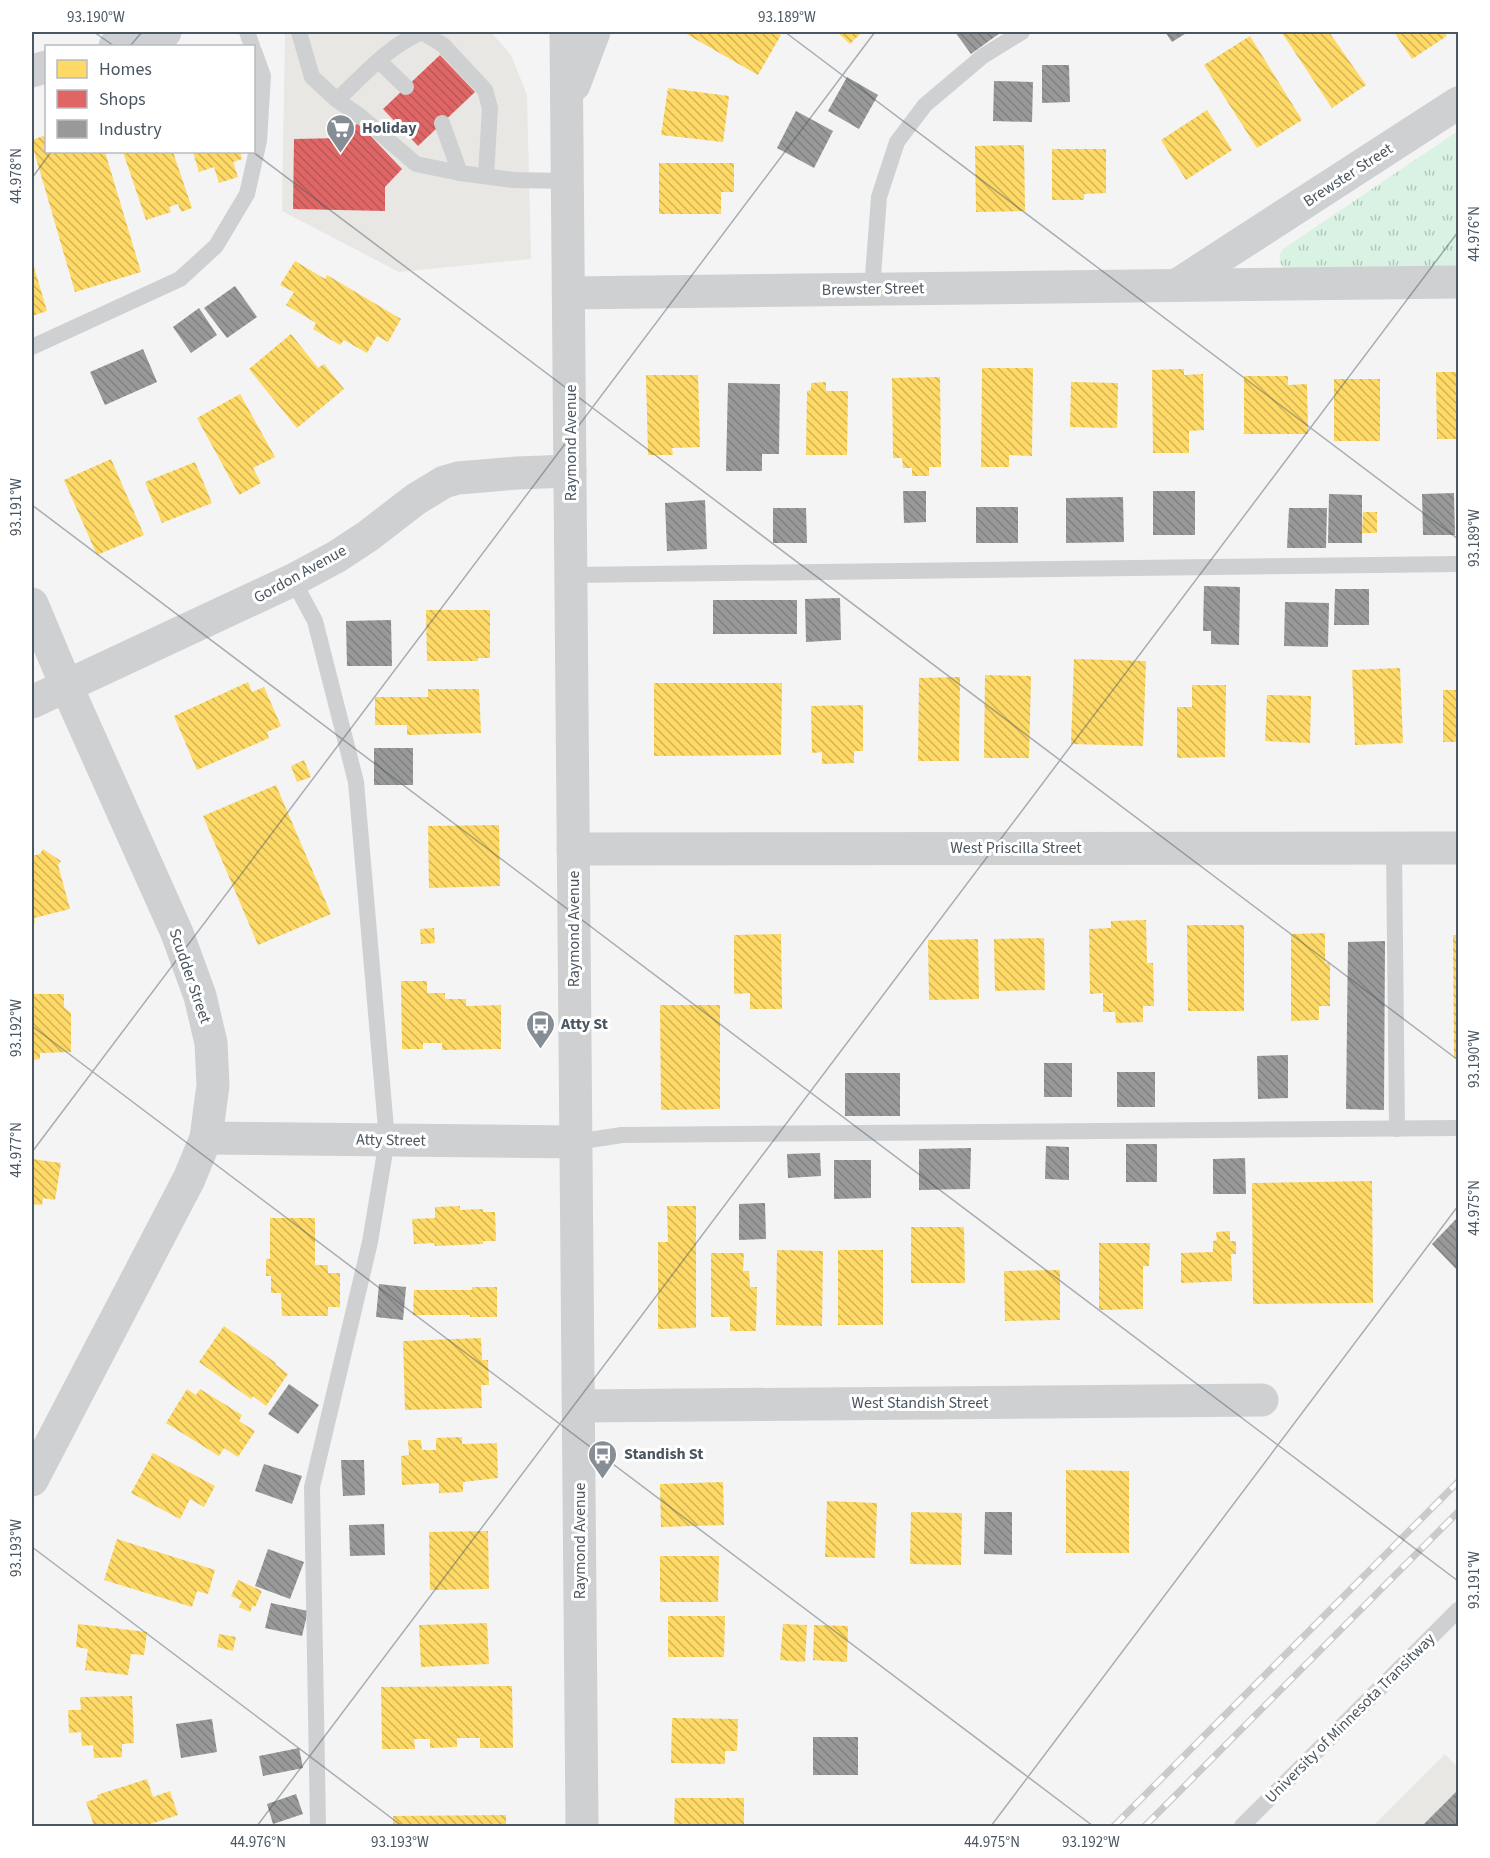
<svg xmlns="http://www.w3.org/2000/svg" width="1490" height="1858" viewBox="0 0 1490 1858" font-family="'Source Sans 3',sans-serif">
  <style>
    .commercial { fill: #e8e7e3 }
    .park { fill: url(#park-tufts) }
    .homes { fill: url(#homes-back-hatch) }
    .shops { fill: url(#shops-back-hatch) }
    .industry { fill: url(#industry-back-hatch) }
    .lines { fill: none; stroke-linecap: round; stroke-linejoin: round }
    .service { stroke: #ced0d2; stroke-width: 16 }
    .minor { stroke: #ced0d2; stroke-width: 33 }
    .tertiary { stroke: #ced0d2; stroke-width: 33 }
    .secondary { stroke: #ced0d4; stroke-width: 33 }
    .rail-casing { stroke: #c9cacc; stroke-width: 7 }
    .rail { stroke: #fff; stroke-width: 4.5; stroke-dasharray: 14; stroke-linecap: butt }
    .ticks { fill: none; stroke: #4a5661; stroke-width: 1.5; stroke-opacity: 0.45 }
    .labels { text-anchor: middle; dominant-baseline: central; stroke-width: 6; stroke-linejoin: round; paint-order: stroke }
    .poi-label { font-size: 16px; font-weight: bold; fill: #4a5661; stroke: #fff; text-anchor: start }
    .street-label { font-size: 16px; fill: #4a5661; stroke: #fff }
    .neatline { fill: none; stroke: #4a5661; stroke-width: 2 }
    .ticks-label { font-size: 15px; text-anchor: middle; fill: #4a5661 }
  </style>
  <defs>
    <pattern id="park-tufts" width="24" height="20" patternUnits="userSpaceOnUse" patternTransform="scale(1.5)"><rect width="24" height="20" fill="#d9f2e3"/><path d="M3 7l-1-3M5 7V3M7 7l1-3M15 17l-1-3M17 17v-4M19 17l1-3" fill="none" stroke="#b2c7bb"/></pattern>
    <pattern id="homes-back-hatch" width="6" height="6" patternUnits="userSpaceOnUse" patternTransform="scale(1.5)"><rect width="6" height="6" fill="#ffd966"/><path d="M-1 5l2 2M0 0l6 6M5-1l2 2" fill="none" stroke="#d0b357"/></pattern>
    <pattern id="shops-back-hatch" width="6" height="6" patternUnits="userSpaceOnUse" patternTransform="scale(1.5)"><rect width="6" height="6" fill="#e06666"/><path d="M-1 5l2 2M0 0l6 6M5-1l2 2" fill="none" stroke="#b85757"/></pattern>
    <pattern id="industry-back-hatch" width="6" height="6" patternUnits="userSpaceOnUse" patternTransform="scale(1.5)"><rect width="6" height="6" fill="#999"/><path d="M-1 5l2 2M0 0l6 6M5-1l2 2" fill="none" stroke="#7f8080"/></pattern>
  </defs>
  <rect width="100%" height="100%" fill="#f4f4f4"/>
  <g class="commercial">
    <polygon points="285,32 491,32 511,55 527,95 531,259 399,272 282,211"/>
    <polygon points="1445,1754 1458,1768 1458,1826 1373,1826"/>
  </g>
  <path class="park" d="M1458,131V269L1283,268C1279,261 1278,256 1283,249Z"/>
  <g class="homes">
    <polygon points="683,32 775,32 781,35 758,75"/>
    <polygon points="837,32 862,32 850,44"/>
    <polygon points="1284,32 1329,32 1366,85 1332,108 1282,33"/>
    <polygon points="1394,32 1443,32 1447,36 1412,59"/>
    <polygon points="1250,36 1302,120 1257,148 1204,65"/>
    <polygon points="668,88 729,96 723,142 661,135"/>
    <polygon points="1207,110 1232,150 1186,180 1161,140"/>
    <polygon points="46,135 46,152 105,152 141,272 75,292 32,144 32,140"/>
    <polygon points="1024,145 1025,211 976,212 975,146"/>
    <polygon points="1052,149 1106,149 1106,193 1084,194 1084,200 1052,200"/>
    <polygon points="123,152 173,152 192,208 181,212 178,204 169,207 171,212 146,220"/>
    <polygon points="193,152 240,152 242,159 233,162 238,177 219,183 214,167 199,172"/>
    <polygon points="659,163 734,163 734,192 721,192 721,214 659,214"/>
    <polygon points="32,260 47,311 32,316"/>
    <polygon points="295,261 325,279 327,275 401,319 388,342 377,336 367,353 344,340 340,345 313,329 316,323 286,305 294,292 280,285"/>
    <polygon points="291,334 318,368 324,364 344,389 297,428 249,369"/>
    <polygon points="982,368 1033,368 1032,456 1009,455 1009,467 981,467"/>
    <polygon points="1184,369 1184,375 1203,374 1204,430 1189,431 1189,453 1153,453 1152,370"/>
    <polygon points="1436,372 1458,372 1458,439 1437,439"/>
    <polygon points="646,375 698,375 700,447 672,448 673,455 648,455"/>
    <polygon points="1244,376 1288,376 1288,385 1307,384 1308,434 1244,434"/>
    <polygon points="940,377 941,467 929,467 929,476 912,476 912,468 903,468 902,458 893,458 892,378"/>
    <rect x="1334" y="379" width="46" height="62"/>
    <polygon points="826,382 826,391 848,391 847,455 806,455 807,391 811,390 811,383"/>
    <polygon points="1071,382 1118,383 1117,428 1070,427"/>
    <polygon points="240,394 275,457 253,468 261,483 239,495 197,418"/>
    <polygon points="111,459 144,535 97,555 64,480"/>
    <polygon points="195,462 212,503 162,523 145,482"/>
    <polygon points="1363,512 1377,512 1377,533 1362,533"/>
    <polygon points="426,610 490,610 490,658 478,658 478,661 427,661"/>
    <polygon points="1074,659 1146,661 1143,746 1071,744"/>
    <polygon points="1400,668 1403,743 1355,745 1352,670"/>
    <polygon points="985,675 1031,676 1029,758 984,758"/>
    <polygon points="960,677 959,761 918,761 919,678"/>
    <polygon points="248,682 252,692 264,687 281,726 267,732 269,738 197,770 174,716"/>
    <polygon points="654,683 782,683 781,755 654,756"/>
    <polygon points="1192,685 1226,685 1225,757 1177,758 1177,707 1192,707"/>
    <polygon points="428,689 479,689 481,733 407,735 407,725 375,725 375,697 428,697"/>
    <rect x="1443" y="690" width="15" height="52"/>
    <polygon points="1267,695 1311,696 1310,743 1265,741"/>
    <polygon points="863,705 863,751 854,751 854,763 822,764 822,752 812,753 811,706"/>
    <polygon points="304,760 311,777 297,782 291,766"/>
    <polygon points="276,785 331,914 258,945 203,816"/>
    <polygon points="499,825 500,886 429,888 428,826"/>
    <polygon points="43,849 61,861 58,865 70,909 34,918 35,923 32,924 32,856 40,854"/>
    <polygon points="1146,920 1147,963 1153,963 1154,1006 1143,1006 1143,1022 1116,1023 1115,1012 1103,1012 1103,993 1090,994 1089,929 1111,928 1111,921"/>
    <polygon points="1187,925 1244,925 1244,1011 1188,1011"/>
    <polygon points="434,928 435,943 421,944 420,929"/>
    <polygon points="1325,933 1325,963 1330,963 1330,1006 1319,1006 1319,1020 1291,1021 1291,934"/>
    <polygon points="781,934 782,1009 750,1009 750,993 734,994 734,935"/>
    <polygon points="1453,935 1458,935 1458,1058 1454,1058"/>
    <polygon points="1044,938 1045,990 995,991 994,939"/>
    <polygon points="978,939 979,999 929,1000 928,940"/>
    <polygon points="401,981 427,981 427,993 445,993 445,999 466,999 466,1006 501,1005 501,1049 442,1050 442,1043 423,1043 423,1049 402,1049"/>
    <polygon points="32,994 64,994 64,1007 71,1013 71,1052 40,1053 40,1059 32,1060"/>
    <polygon points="660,1005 720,1005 720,1109 661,1110"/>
    <polygon points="32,1159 61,1163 55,1200 43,1198 42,1205 32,1204"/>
    <polygon points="1372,1181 1373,1303 1253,1304 1252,1183"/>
    <polygon points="460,1206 460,1210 483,1209 483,1212 495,1212 496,1241 483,1241 483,1244 435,1246 434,1243 414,1244 412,1219 435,1218 435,1207"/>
    <polygon points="667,1206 696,1206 696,1328 658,1329 658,1242 668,1242"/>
    <polygon points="270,1218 315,1218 315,1265 328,1265 328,1273 340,1273 340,1307 328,1307 328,1316 282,1316 281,1293 271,1293 271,1276 266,1276 266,1259 270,1259"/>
    <polygon points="911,1227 964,1227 965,1283 911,1283"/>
    <polygon points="1230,1231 1230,1241 1236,1241 1236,1254 1231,1254 1232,1281 1181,1283 1181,1253 1213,1252 1213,1241 1217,1240 1216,1232"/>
    <polygon points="1099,1243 1150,1243 1149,1266 1143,1266 1143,1309 1099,1310"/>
    <polygon points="777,1250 823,1251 822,1326 776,1325"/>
    <rect x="838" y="1250" width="45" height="75"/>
    <polygon points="711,1253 744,1253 743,1271 749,1271 750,1287 757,1287 756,1331 730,1331 730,1317 711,1317"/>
    <polygon points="1060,1270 1060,1320 1005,1321 1004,1271"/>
    <polygon points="472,1287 497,1287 497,1317 470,1317 470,1315 413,1315 414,1290 472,1290"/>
    <polygon points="224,1326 276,1363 275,1364 288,1374 266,1406 253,1396 251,1399 199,1362"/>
    <polygon points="481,1338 482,1360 488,1360 489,1385 481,1385 482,1408 405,1410 403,1341"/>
    <polygon points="187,1389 196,1395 200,1389 242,1415 239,1421 255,1431 238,1457 224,1448 219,1456 166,1423"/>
    <polygon points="462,1437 462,1444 497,1443 498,1478 463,1482 463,1492 439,1493 439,1483 402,1485 401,1456 409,1455 408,1440 421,1440 422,1450 436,1450 436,1438"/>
    <polygon points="153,1453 215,1486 204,1507 190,1499 180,1519 131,1493"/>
    <polygon points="1066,1470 1129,1471 1129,1553 1066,1553"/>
    <polygon points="723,1482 724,1525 661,1527 660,1484"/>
    <polygon points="827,1501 877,1503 875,1558 825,1557"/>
    <polygon points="911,1512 962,1513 961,1565 910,1564"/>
    <polygon points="488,1531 489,1589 430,1590 429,1532"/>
    <polygon points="117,1539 215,1570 208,1594 197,1591 192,1607 104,1580"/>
    <polygon points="660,1556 719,1556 718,1602 660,1602"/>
    <polygon points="238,1580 262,1591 255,1607 253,1605 250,1612 239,1607 242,1601 231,1596"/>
    <polygon points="668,1616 725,1616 724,1657 668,1657"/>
    <polygon points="487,1623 489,1664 421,1667 419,1625"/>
    <polygon points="78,1624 147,1632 144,1655 131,1654 128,1675 85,1670 88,1649 76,1647"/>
    <polygon points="783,1624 807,1625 805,1662 780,1660"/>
    <polygon points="814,1625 848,1626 847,1662 813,1660"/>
    <polygon points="219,1634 236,1637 233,1651 217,1647"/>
    <polygon points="512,1686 513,1748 480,1748 480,1738 457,1738 457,1747 430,1748 430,1739 414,1739 415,1749 382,1749 381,1687"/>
    <polygon points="132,1696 134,1743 122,1744 122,1757 94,1758 93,1745 82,1746 81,1732 69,1733 68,1710 81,1710 80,1697"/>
    <polygon points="672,1718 738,1719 737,1751 725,1751 725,1764 671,1763"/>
    <polygon points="147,1779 153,1797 170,1791 178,1815 144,1826 94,1826 86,1802 98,1798 97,1795"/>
    <polygon points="675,1798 744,1798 744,1826 674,1826"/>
    <polygon points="506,1815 506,1826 393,1826 393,1816"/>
  </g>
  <g class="shops">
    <polygon points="440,55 475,92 418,146 383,109"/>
    <polygon points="358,123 402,169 385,187 385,211 293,209 294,139 342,138"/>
  </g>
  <g class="industry">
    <polygon points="955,32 999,32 1000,33 971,54"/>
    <polygon points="1165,32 1188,32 1172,42"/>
    <polygon points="1042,65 1069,65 1070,102 1042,103"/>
    <polygon points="847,77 878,95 859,129 828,111"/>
    <polygon points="994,81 1033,82 1032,122 993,121"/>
    <polygon points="796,111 833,131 814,168 777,148"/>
    <polygon points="235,286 257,317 227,338 204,308"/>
    <polygon points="199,308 217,335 191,353 173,327"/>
    <polygon points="143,349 157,382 105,405 90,372"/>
    <polygon points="728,383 780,384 779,454 762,454 762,471 726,471"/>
    <polygon points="903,491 926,491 926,522 904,523"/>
    <rect x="1153" y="491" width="42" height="44"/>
    <polygon points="1454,493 1455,535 1423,535 1422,494"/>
    <polygon points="1329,494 1362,495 1362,543 1328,543"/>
    <polygon points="1123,497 1124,542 1066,543 1066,498"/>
    <polygon points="705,500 707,549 667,551 665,503"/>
    <rect x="976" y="507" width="42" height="36"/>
    <polygon points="773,508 806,508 807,543 773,543"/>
    <polygon points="1289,508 1327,508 1326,548 1287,548"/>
    <polygon points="1204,586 1240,587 1239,645 1211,644 1211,631 1203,631"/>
    <polygon points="1335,589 1369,589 1369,625 1334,625"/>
    <polygon points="840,598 841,640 806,642 805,599"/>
    <rect x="713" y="600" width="84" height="34"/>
    <polygon points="1285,602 1329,603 1328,647 1284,646"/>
    <polygon points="391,620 392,666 347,666 346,621"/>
    <rect x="374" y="748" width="39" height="37"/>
    <polygon points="1385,941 1384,1110 1346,1109 1348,942"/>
    <polygon points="1288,1055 1288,1098 1258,1099 1257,1056"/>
    <rect x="1044" y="1063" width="28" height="34"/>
    <rect x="1117" y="1072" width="38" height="35"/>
    <rect x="845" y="1073" width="55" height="43"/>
    <rect x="1126" y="1144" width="31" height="38"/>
    <polygon points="1046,1146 1069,1147 1069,1180 1045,1179"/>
    <polygon points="971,1148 970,1189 919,1190 919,1149"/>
    <polygon points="820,1153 821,1176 788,1178 787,1154"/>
    <polygon points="1245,1158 1246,1194 1213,1194 1213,1159"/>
    <polygon points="834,1160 871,1160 871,1198 834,1199"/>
    <polygon points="765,1203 766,1239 739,1240 739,1204"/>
    <polygon points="1458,1217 1458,1271 1432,1244"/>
    <polygon points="379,1284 406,1287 403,1320 376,1317"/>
    <polygon points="289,1384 319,1405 298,1434 268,1414"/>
    <polygon points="341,1460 364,1460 365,1495 343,1496"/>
    <polygon points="264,1464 302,1476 292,1504 255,1491"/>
    <polygon points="985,1512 1012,1512 1012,1555 984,1554"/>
    <polygon points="384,1524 385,1555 350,1556 349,1525"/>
    <polygon points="268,1549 304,1562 290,1599 255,1586"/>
    <polygon points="271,1603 308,1611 302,1636 265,1628"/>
    <polygon points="212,1719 217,1752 181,1758 176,1724"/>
    <rect x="813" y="1737" width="45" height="38"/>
    <polygon points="299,1748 303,1768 263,1776 259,1756"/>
    <polygon points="1458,1790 1458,1826 1422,1826"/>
    <polygon points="296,1794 303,1814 273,1824 267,1804"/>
  </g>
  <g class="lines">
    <g class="service">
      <polyline points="247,32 252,46"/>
      <polyline points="299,32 312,77 337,100 360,116 416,164 460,173 513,180 568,181"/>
      <polyline points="379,61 406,87"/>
      <path d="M337,100C363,76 388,46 422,32L443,45L485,90L490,108L486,176"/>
      <polyline points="442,123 460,173"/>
      <polyline points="872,289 879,197 897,142 925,105 983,56 1022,32"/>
      <polyline points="32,347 180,279 216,246 247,194 259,141 263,76 254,51"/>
      <polyline points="572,575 1458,564"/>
      <polyline points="293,580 315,621 356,782 387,1140 370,1242 312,1487 318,1826"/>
      <polyline points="1394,848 1397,1129"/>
      <polyline points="576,1142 622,1135 1458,1128"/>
      <polyline points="1242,1826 1458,1610"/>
    </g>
    <g class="minor">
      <polyline points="1177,285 1458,103"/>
      <polyline points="569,293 1458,282"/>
      <polyline points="32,604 66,685 177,933 200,996 211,1043 213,1085 206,1138 189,1179 32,1480"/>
      <polyline points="32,702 293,580 336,557 368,536 416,499 444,482 458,478 517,473 570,471"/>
      <polyline points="573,849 1458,848"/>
      <polyline points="206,1138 576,1142"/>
      <polyline points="579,1406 1262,1400"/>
    </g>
    <g class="tertiary">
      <polyline points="566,32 582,1826"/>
      <polyline points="574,85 594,32"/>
    </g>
    <g class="secondary">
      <polyline points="115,46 165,32"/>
      <polyline points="32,71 46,67"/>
    </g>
    <defs>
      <g id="rail">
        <polyline points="1114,1826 1458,1482"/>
        <polyline points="1145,1826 1458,1512"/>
      </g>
    </defs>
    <use href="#rail" class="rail-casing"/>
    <use href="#rail" class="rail"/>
  </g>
  <path class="ticks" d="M94,32L114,46M785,32L1458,539M130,46L142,32M253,152L1458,1060M32,178L51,152M32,505L1458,1581M32,1026L1093,1826M32,1152L875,32M32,1547L402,1826M257,1826L1458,232M991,1826L1458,1206"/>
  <defs>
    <symbol id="supermarket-pin" viewBox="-11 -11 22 30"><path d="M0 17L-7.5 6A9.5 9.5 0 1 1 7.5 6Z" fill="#868d94" stroke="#fff"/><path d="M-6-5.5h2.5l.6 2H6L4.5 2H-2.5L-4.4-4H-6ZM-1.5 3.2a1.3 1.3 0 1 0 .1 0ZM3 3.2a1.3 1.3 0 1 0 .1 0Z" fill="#fff"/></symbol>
    <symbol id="bus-pin" viewBox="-11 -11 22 30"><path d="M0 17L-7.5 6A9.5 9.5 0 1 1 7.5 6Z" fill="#868d94" stroke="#fff"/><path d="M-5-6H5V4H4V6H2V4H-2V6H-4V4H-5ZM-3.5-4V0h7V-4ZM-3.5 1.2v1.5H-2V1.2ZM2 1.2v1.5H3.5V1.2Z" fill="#fff"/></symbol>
  </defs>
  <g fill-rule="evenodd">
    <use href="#supermarket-pin" x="324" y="112" width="33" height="45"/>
    <use href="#bus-pin" x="524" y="1008" width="33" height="45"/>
    <use href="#bus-pin" x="586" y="1438" width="33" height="45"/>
  </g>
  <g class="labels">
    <g class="poi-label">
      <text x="362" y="128">Holiday</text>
      <text x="561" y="1024">Atty St</text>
      <text x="624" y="1454">Standish St</text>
    </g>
    <g class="street-label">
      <text transform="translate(1348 175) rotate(-33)">Brewster Street</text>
      <text transform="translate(873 289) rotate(-1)">Brewster Street</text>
      <text transform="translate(571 443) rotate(-90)">Raymond Avenue</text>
      <text transform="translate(300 574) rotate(-29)">Gordon Avenue</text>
      <text x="1016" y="848">West Priscilla Street</text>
      <text transform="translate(574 929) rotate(-90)">Raymond Avenue</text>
      <text transform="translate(190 976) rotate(71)">Scudder Street</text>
      <text transform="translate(391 1140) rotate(1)">Atty Street</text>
      <text x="920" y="1403">West Standish Street</text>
      <text transform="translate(580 1541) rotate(-90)">Raymond Avenue</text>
      <text transform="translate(1350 1718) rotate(-45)">University of Minnesota Transitway</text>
    </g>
  </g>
  <rect width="1490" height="1858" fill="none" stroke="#ffffff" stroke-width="66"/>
  <rect x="45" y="45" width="210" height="108" fill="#ffffff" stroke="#b7bbc0" stroke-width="1.5"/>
  <rect x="57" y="60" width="30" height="18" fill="#ffd966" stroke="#b7bbc0" stroke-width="1.5"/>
  <text x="99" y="75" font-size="18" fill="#4a5661">Homes</text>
  <rect x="57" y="90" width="30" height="18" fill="#e06666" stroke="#b7bbc0" stroke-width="1.5"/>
  <text x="99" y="105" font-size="18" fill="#4a5661">Shops</text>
  <rect x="57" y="120" width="30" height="18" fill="#999999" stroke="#b7bbc0" stroke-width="1.5"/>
  <text x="99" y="135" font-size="18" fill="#4a5661">Industry</text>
  <rect x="33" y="33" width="1424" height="1792" class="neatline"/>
  <g class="ticks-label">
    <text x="96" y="22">93.190°W</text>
    <text x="787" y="22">93.189°W</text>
    <text transform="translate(16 176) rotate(-90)" y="5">44.978°N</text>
    <text transform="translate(1474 234) rotate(-90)" y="5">44.976°N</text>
    <text transform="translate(16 507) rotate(-90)" y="5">93.191°W</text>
    <text transform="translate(1474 538) rotate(-90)" y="5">93.189°W</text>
    <text transform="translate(16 1028) rotate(-90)" y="5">93.192°W</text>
    <text transform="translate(1474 1059) rotate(-90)" y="5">93.190°W</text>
    <text transform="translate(16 1150) rotate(-90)" y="5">44.977°N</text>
    <text transform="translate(1474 1208) rotate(-90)" y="5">44.975°N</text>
    <text transform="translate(16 1548) rotate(-90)" y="5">93.193°W</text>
    <text transform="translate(1474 1580) rotate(-90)" y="5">93.191°W</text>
    <text x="258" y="1847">44.976°N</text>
    <text x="400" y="1847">93.193°W</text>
    <text x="992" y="1847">44.975°N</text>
    <text x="1091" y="1847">93.192°W</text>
  </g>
</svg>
